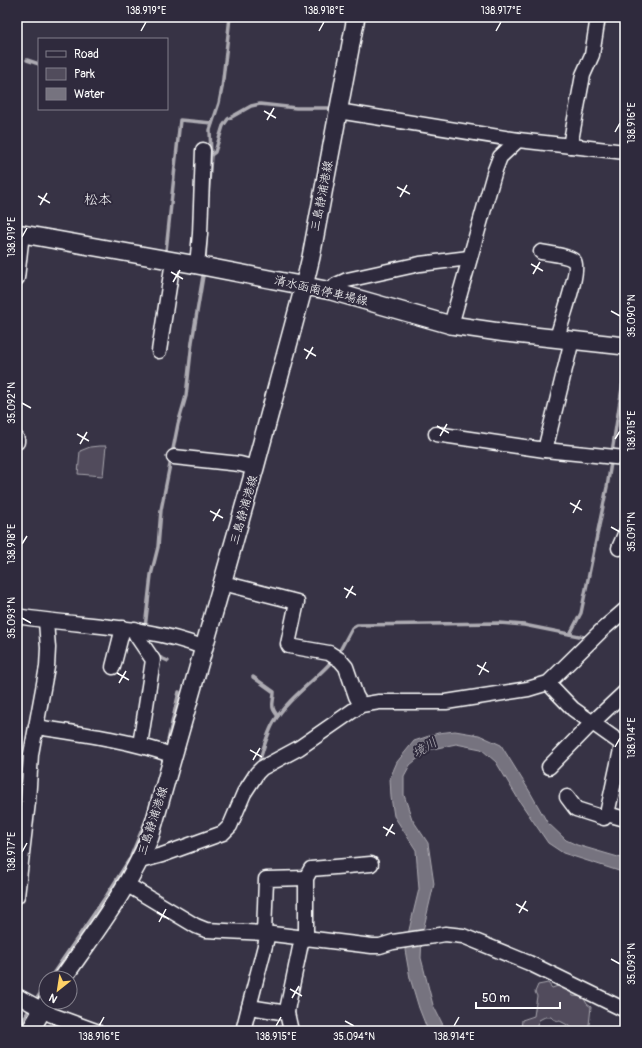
<svg xmlns="http://www.w3.org/2000/svg" width="642" height="1048" viewBox="0 0 642 1048" font-family="Pangolin,'Klee One',sans-serif">
  <style>
    .green { fill: #514c5c; stroke: #a8a6ae }
    .water { fill: #76737f; stroke: #adabb2 }
    .lines { fill: none; stroke-linecap: round; stroke-linejoin: round }
    .stream { stroke: #adabb2; stroke-width: 3.5 }
    .minor-casing { stroke: #fff; stroke-width: 17 }
    .major-casing { stroke: #fff; stroke-width: 20 }
    .minor { stroke: #2f2a3d; stroke-width: 14 }
    .major { stroke: #2f2a3d; stroke-width: 17 }
    .ticks { fill: none; stroke: #fff; stroke-width: 1.5 }
    .labels { text-anchor: middle; dominant-baseline: central; stroke-width: 4; stroke-linejoin: round; paint-order: stroke }
    .street-label { font-size: 12px; fill: #fff; stroke: #2f2a3d }
    .water-label { font-size: 13px; font-style: italic; fill: #b4b2b9; stroke: #2f2a3d }
    .quarter-label { font-size: 14px; fill: #fff; stroke: #2f2a3d }
    .neatline { fill: none; stroke: #fff; stroke-width: 1.5 }
    .ticks-label { font-size: 10px; text-anchor: middle; fill: #fff }
  </style>
  <rect width="100%" height="100%" fill="#373345"/>
  <filter id="ink" filterUnits="userSpaceOnUse"><feTurbulence type="fractalNoise" baseFrequency=".025" numOctaves="2"/><feDisplacementMap in="SourceGraphic" scale="8" xChannelSelector="R" yChannelSelector="G"/><feConvolveMatrix kernelMatrix="1 2 1 2 8 2 1 2 1" color-interpolation-filters="sRGB"/></filter>
  <g filter="url(#ink)">
    <g class="green">
      <polygon points="99,446 106,446 103,476 78,474 80,451 90,447"/>
      <path d="M548,983L552,988L558,986L569,990L573,996L583,997L587,1004L591,1007L589,1025L583,1031C574,1031 570,1026 562,1022C558,1020 554,1021 551,1017H545L539,1020L535,1031H521L522,1020L534,1016L537,996L535,992L538,985Z"/>
    </g>
    <polygon class="water" points="455,731 479,735 501,745 530,792 547,822 566,840 577,845 625,859 625,873 563,853 548,843 520,802 496,762 481,749 456,744 428,750 410,765 404,776 404,795 412,819 428,843 434,884 422,935 421,958 433,1005 446,1031 428,1031 419,1008 410,978 405,950 409,930 419,889 416,850 394,816 391,797 390,778 397,762 414,741 438,733"/>
    <g class="lines">
      <g class="stream">
        <polyline points="27,60 39,64"/>
        <polyline points="211,155 215,152 223,126 228,119 251,106 260,104 296,108 331,108"/>
        <polyline points="208,196 211,155 210,130 219,103 222,88 230,17"/>
        <polyline points="166,251 180,120 212,123"/>
        <polyline points="205,262 206,238"/>
        <polyline points="612,452 625,369"/>
        <polyline points="145,628 151,575 158,547 161,510 178,424 186,396 192,342 204,270"/>
        <polyline points="570,634 581,613 607,487 611,463"/>
        <polyline points="156,653 159,657 168,661"/>
        <polyline points="338,654 352,628 357,625 500,623 524,625 584,637"/>
        <path d="M253,677L274,692C274,703 269,706 278,716"/>
        <polyline points="166,750 179,692"/>
        <path d="M259,763C263,749 267,734 274,722C288,698 316,680 334,659"/>
        <polyline points="131,856 147,818"/>
        <polyline points="50,978 107,895 129,860 133,855"/>
        <polyline points="35,1002 46,984"/>
        <polyline points="17,1030 31,1007"/>
      </g>
      <defs>
        <g id="minor">
          <polyline points="338,111 518,140 625,152"/>
          <polyline points="570,146 583,75 592,55 598,17"/>
          <path d="M541,252C548,253 570,256 574,261C581,270 559,326 557,339"/>
          <polyline points="197,265 200,234 203,150"/>
          <polyline points="17,278 22,233"/>
          <polyline points="331,291 336,285 347,280 420,264 469,258"/>
          <polyline points="451,325 495,170 500,157 518,140"/>
          <polyline points="159,351 173,261"/>
          <polyline points="436,434 545,450 625,458"/>
          <polyline points="17,439 17,442"/>
          <polyline points="545,450 572,340"/>
          <polyline points="174,457 240,464 255,468"/>
          <polyline points="619,548 625,534"/>
          <polyline points="223,583 297,602 288,644 289,646 329,653 340,660 346,667 356,696 361,705"/>
          <path d="M17,616C80,627 145,624 205,648"/>
          <polyline points="135,629 136,635 153,660 140,745"/>
          <polyline points="113,667 123,628"/>
          <polyline points="548,683 573,709 625,746"/>
          <path d="M36,727C83,734 129,740 174,756"/>
          <polyline points="549,767 592,723 625,692"/>
          <polyline points="567,797 576,809 604,818 607,814 625,819"/>
          <polyline points="607,814 622,745"/>
          <polyline points="140,861 162,855 223,833 230,826 244,793 257,773 262,768 299,748 361,705 379,702 446,702 528,689 548,683 603,629 625,610"/>
          <polyline points="126,884 196,926 206,930 264,933 372,946 380,946 393,942 434,936 445,934 463,936 529,963 625,1010"/>
          <polyline points="17,896 28,802 31,754 47,667 48,648 46,621"/>
          <polyline points="264,933 266,879 306,878"/>
          <polyline points="306,939 306,878 311,869 371,864"/>
          <polyline points="17,996 52,1015 96,1031"/>
          <polyline points="249,1007 268,934"/>
          <polyline points="243,1031 249,1007 287,1013"/>
          <polyline points="291,1031 287,1013 288,1005 302,938"/>
        </g>
        <g id="major">
          <polyline points="17,233 197,265 331,291 451,325 506,333 625,346"/>
          <path d="M63,978C94,933 129,888 150,837L255,468L304,286L311,257L356,17"/>
          <polyline points="30,1031 47,1002"/>
        </g>
      </defs>
      <use href="#minor" class="minor-casing"/>
      <use href="#major" class="major-casing"/>
      <use href="#minor" class="minor"/>
      <use href="#major" class="major"/>
    </g>
  </g>
  <path class="ticks" d="M141,31L146,22M319,31L324,22M496,31L501,22M264,111L276,118M267,120L274,108M615,132L620,123M397,187L410,194M38,196L50,203M400,197L407,185M40,205L47,193M22,237L27,228M531,264L543,271M171,272L183,279M533,274L540,262M173,282L180,270M611,311L620,316M304,349L316,356M306,359L313,347M22,403L31,408M437,426L449,433M77,434L89,441M440,436L447,424M615,439L620,431M80,444L87,432M570,503L582,510M210,511L223,518M573,513L580,500M213,521L220,509M611,527L620,532M22,544L27,536M344,588L356,595M346,598L353,586M22,618L31,623M477,665L489,672M117,673L129,680M479,675L486,662M119,683L126,671M615,747L620,738M250,750L262,757M253,760L260,748M383,827L395,834M386,836L393,824M22,852L27,843M516,904L528,911M157,912L169,919M519,913L526,901M159,922L166,909M611,959L620,964M290,989L302,996M292,998L299,986M345,1021L354,1026M99,1026L104,1017M276,1026L281,1017M454,1026L459,1017"/>
  <g class="labels">
    <g class="street-label">
      <text transform="translate(322 196) rotate(-79)">三島静浦港線</text>
      <text transform="translate(321 291) rotate(13)">清水函南停車場線</text>
      <text transform="translate(244 510) rotate(-74)">三島静浦港線</text>
      <text transform="translate(153 821) rotate(-72)">三島静浦港線</text>
    </g>
    <g class="water-label">
      <text transform="translate(425 748) rotate(-32)">境川</text>
    </g>
    <g class="quarter-label">
      <text x="98" y="199">松本</text>
    </g>
  </g>
  <rect width="642" height="1048" fill="none" stroke="#2f2a3d" stroke-width="44"/>
  <rect x="38" y="38" width="130" height="72" fill="#2f2a3d" stroke="#827f8b"/>
  <rect x="46" y="51" width="20" height="6" fill="#2f2a3d" stroke="#827f8b"/>
  <text x="74" y="58" font-size="12" fill="#ffffff">Road</text>
  <rect x="46" y="68" width="20" height="12" fill="#514c5c" stroke="#827f8b"/>
  <text x="74" y="78" font-size="12" fill="#ffffff">Park</text>
  <rect x="46" y="88" width="20" height="12" fill="#76737f" stroke="#827f8b"/>
  <text x="74" y="98" font-size="12" fill="#ffffff">Water</text>
  <g transform="translate(58 990) rotate(210)"><circle r="19" fill="#2f2a3d" stroke="#827f8b"/>
  <path d="M0-3L7 15L0 10L-7 15Z" fill="#ffd166"/>
  <text y="-6" font-size="11" font-weight="bold" text-anchor="middle" fill="#ffffff">N</text>
  </g>
  <path d="M476 1002v6h84v-6" fill="none" stroke="#ffffff" stroke-width="2"/>
  <text x="482" y="1002" font-size="12" fill="#ffffff" stroke="#2f2a3d" stroke-width="3" paint-order="stroke">50 m</text>
  <rect x="22" y="22" width="598" height="1004" class="neatline"/>
  <g class="ticks-label">
    <text x="146" y="14">138.919°E</text>
    <text x="324" y="14">138.918°E</text>
    <text x="501" y="14">138.917°E</text>
    <text transform="translate(631 123) rotate(-90)" y="4">138.916°E</text>
    <text transform="translate(11 237) rotate(-90)" y="4">138.919°E</text>
    <text transform="translate(631 316) rotate(-90)" y="4">35.090°N</text>
    <text transform="translate(11 403) rotate(-90)" y="4">35.092°N</text>
    <text transform="translate(631 431) rotate(-90)" y="4">138.915°E</text>
    <text transform="translate(631 532) rotate(-90)" y="4">35.091°N</text>
    <text transform="translate(11 544) rotate(-90)" y="4">138.918°E</text>
    <text transform="translate(11 618) rotate(-90)" y="4">35.093°N</text>
    <text transform="translate(631 738) rotate(-90)" y="4">138.914°E</text>
    <text transform="translate(11 852) rotate(-90)" y="4">138.917°E</text>
    <text transform="translate(631 964) rotate(-90)" y="4">35.093°N</text>
    <text x="99" y="1040">138.916°E</text>
    <text x="276" y="1040">138.915°E</text>
    <text x="354" y="1040">35.094°N</text>
    <text x="454" y="1040">138.914°E</text>
  </g>
</svg>
